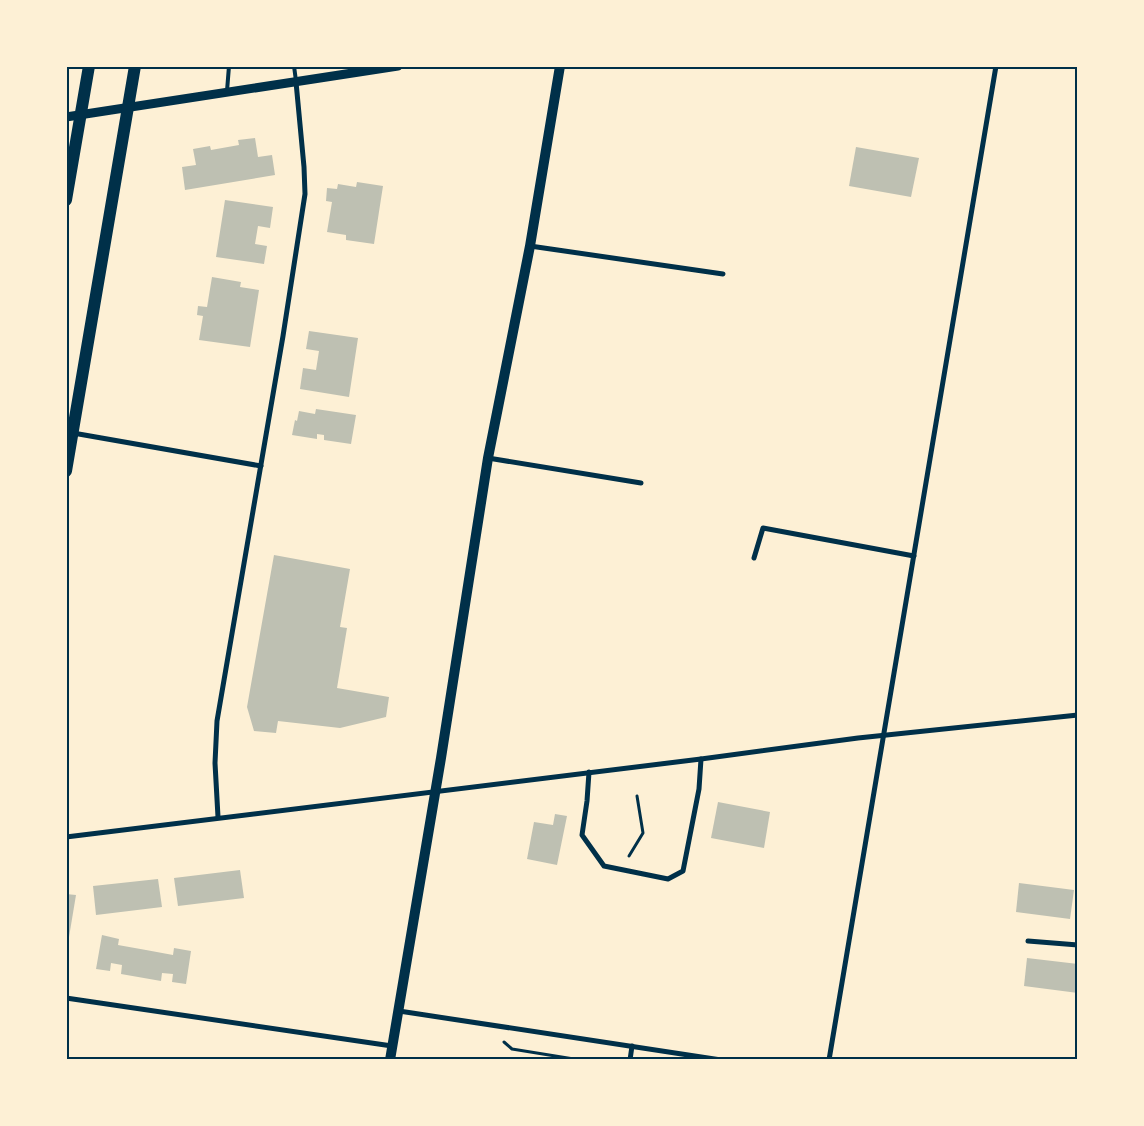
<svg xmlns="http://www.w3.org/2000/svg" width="1144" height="1126" viewBox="0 0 1144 1126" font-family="'Open Sans',sans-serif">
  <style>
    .building { fill: #bec0b2 }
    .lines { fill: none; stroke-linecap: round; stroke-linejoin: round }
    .path { stroke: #003049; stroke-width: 3 }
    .service { stroke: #003049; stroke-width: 4 }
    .minor { stroke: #003049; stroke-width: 5 }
    .tertiary { stroke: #003049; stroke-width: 9 }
    .secondary { stroke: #003049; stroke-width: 10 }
    .primary { stroke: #003049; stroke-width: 12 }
    .neatline { fill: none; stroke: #003049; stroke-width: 2 }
  </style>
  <rect width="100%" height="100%" fill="#fdf0d5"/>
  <g class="building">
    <polygon points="255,138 258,157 272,155 275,175 185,190 182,167 196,165 193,149 210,146 211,150 239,145 238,140"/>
    <polygon points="856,147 919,158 911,197 849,186"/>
    <polygon points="357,182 383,186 374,244 346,240 346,235 327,232 332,202 326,201 327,188 337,189 338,184 356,187"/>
    <polygon points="225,200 273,207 270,228 258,226 255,244 267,246 264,264 216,257"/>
    <polygon points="212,277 241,282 240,287 259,290 250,347 199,340 203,316 197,315 198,306 207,307"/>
    <polygon points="309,331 358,338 349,397 300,389 303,368 316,370 319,351 306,349"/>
    <polygon points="316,409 356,415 351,444 324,440 324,435 317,434 317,439 292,435 295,420 297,421 299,411 315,414"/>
    <polygon points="274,555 350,569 340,627 347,628 337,688 389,697 386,717 340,728 278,721 276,733 254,731 247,707"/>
    <polygon points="718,802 770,812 764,848 711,838"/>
    <polygon points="555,814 567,816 557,865 527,859 534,822 553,825"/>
    <polygon points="240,870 244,898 178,906 174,878"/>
    <polygon points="158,879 162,907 96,915 93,886"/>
    <polygon points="1019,883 1074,890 1070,919 1016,912"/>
    <polygon points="66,894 76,895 67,949 66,949"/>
    <polygon points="102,935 119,939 118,945 146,950 173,955 174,948 191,951 186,984 172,982 173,974 162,973 161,981 121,974 122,965 111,963 110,971 96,969"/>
    <polygon points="1027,958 1078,964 1078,993 1024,986"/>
  </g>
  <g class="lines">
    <g class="path">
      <polyline points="629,856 643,833 637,796"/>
      <polyline points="504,1042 512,1049 580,1060"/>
    </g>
    <g class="service">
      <polyline points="294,66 296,81"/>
      <polyline points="227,91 229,66"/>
    </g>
    <g class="minor">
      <polyline points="530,246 723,274"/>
      <polyline points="73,433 261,466"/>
      <polyline points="488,458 641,483"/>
      <polyline points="754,558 763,528 914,556"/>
      <polyline points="589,772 587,801 582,835 604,866 668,879 683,871 699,789 701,759"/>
      <polyline points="218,817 215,763 217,721 283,336 305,194 304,167 296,82"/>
      <polyline points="66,837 701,759 858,738 1078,715"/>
      <polyline points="1028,941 1078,945"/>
      <polyline points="66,998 392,1046"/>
      <polyline points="399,1011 721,1060"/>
      <polyline points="630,1060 632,1046"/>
      <polyline points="829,1060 996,66"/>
    </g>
    <polyline class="tertiary" points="66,117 398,66"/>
    <polyline class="secondary" points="390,1060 441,758 488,458 530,246 560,66"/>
    <g class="primary">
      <polyline points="66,200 89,66"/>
      <polyline points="66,471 135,66"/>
    </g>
  </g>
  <rect width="1144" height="1126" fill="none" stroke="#fdf0d5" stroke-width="135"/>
  <rect x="68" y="68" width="1008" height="990" class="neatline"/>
</svg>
